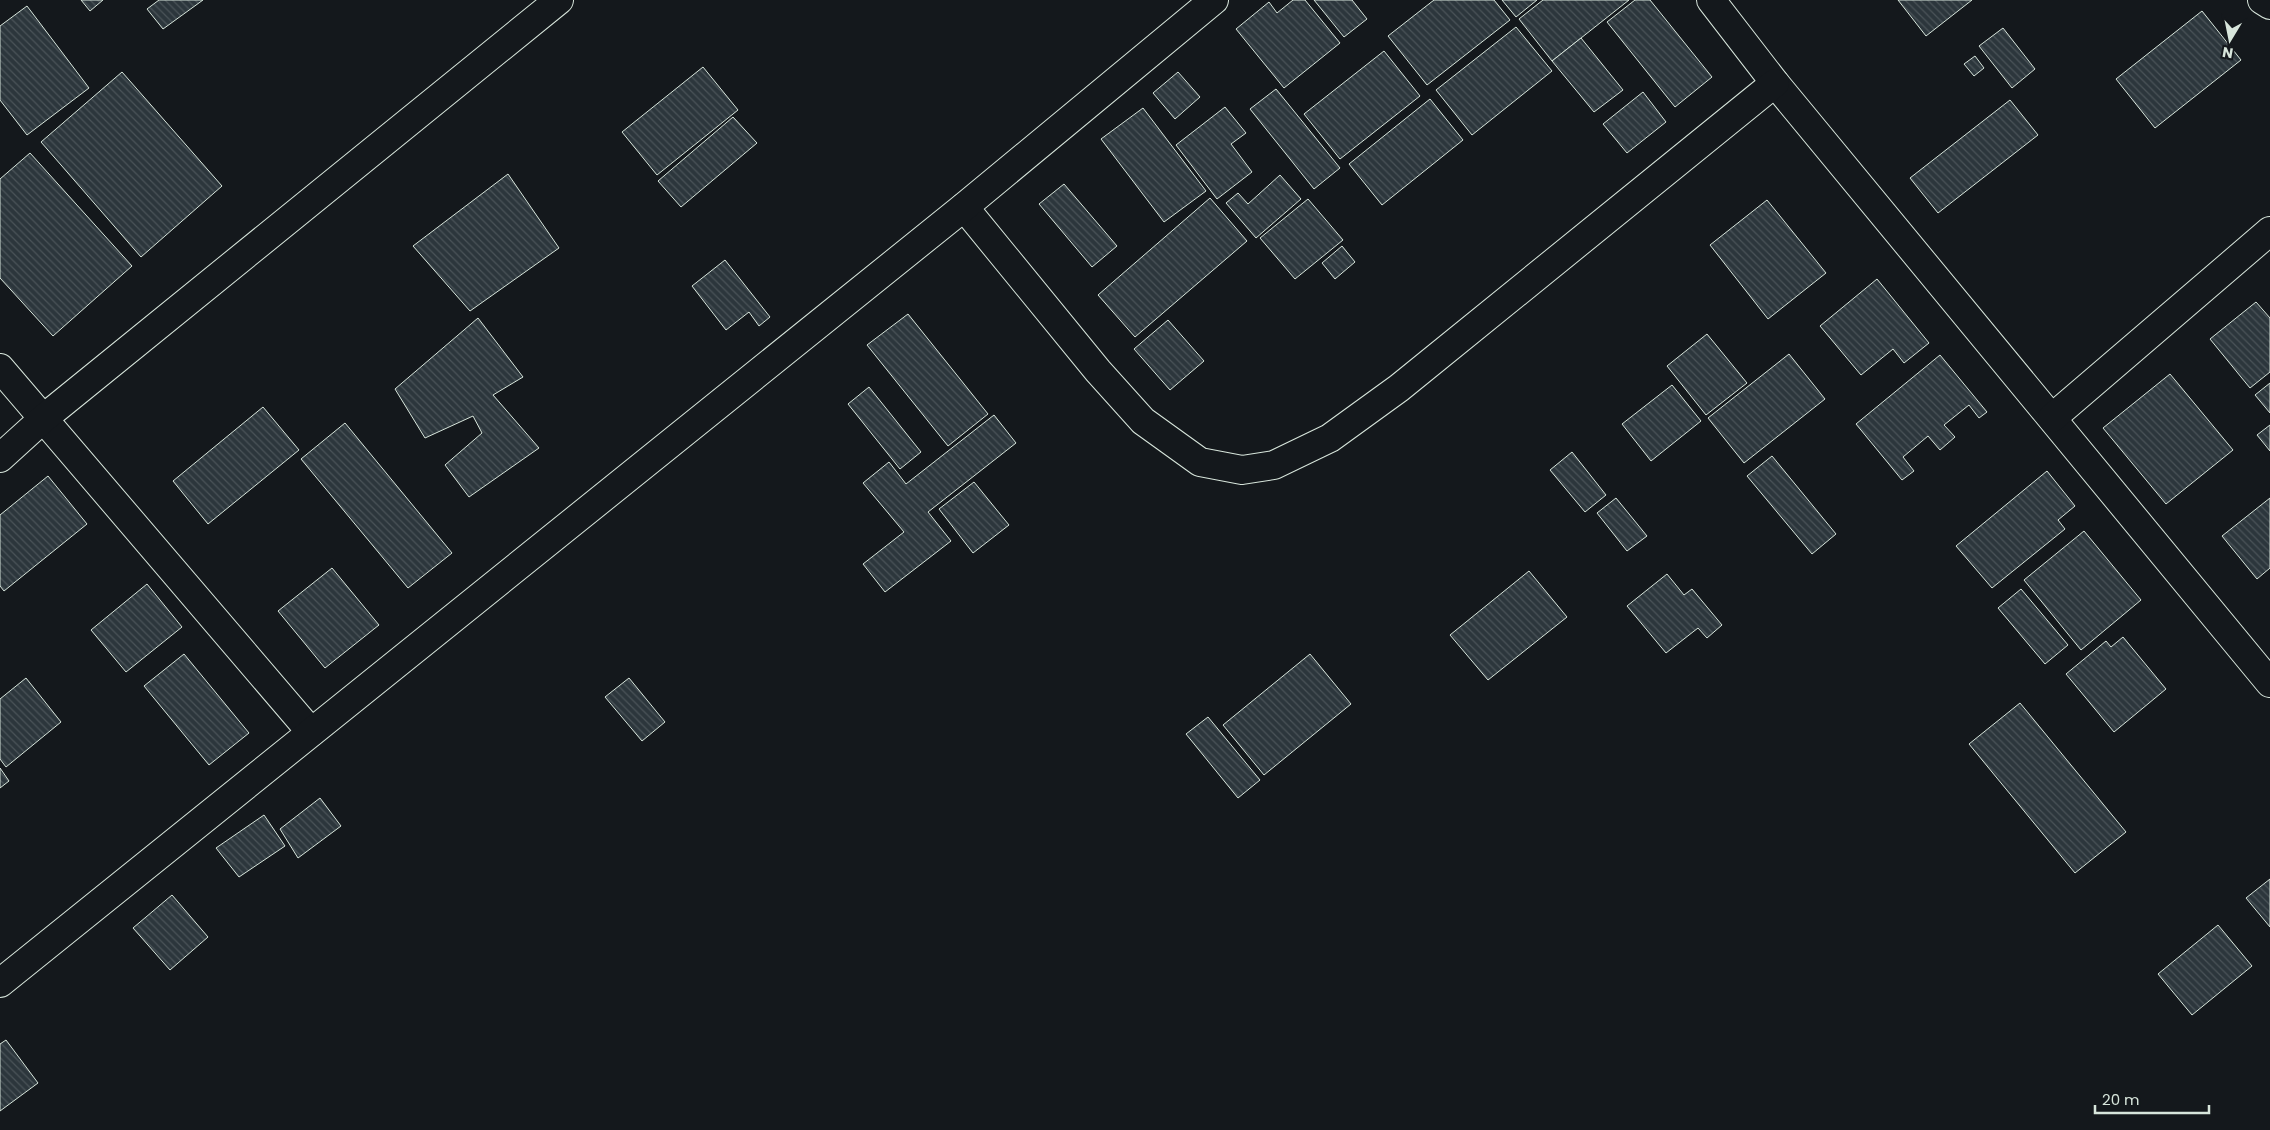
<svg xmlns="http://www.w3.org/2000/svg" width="2270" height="1130" viewBox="0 0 2270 1130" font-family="Poppins,sans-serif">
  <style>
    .building { fill: url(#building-back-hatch); stroke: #d8e6dc }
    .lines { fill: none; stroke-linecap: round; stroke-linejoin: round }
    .minor-casing { stroke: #d8e6dc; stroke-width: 30 }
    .minor { stroke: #14181c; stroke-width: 28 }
  </style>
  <defs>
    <pattern id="building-back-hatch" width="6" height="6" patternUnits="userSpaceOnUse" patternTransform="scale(1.25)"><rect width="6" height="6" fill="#2c363c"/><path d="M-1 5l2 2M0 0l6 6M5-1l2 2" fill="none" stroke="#4a5358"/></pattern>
  </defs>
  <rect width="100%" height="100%" fill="#14181c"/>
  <g class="building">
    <polygon points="81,0 103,0 90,11"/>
    <polygon points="159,0 203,0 163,29 147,9"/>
    <polygon points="1293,0 1305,0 1340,43 1284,88 1236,29 1269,2 1277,13"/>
    <polygon points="1314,0 1352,0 1367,19 1344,37"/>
    <polygon points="1434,0 1494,0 1510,20 1427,85 1388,36"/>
    <polygon points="1502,0 1537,0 1516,17"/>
    <polygon points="1543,0 1629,0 1552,61 1519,19"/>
    <polygon points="1635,0 1650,0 1712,77 1675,107 1607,22"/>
    <polygon points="1898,0 1972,0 1926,36"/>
    <polygon points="27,6 89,88 27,135 0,100 0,26"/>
    <polygon points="2202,11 2241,60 2155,128 2116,79"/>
    <polygon points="1516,27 1552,71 1472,135 1436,90"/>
    <polygon points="2003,28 2035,69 2012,88 1979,46"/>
    <polygon points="1581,38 1623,90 1594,112 1552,61"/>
    <polygon points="1384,51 1420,96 1340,159 1304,114"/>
    <polygon points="1975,56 1984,68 1974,76 1964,64"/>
    <polygon points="703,67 738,110 657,175 622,132"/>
    <polygon points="122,72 222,186 141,257 41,142"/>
    <polygon points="1178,72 1200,97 1175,119 1153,93"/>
    <polygon points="1276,89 1340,168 1314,189 1250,109"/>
    <polygon points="1643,92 1666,122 1627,153 1603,124"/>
    <polygon points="1430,99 1463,140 1382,205 1349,164"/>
    <polygon points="2010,100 2038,135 1938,213 1910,178"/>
    <polygon points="1225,107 1246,133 1231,144 1252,172 1217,199 1176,145"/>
    <polygon points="1143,108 1206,191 1164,222 1101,139"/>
    <polygon points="733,117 757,143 681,207 658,181"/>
    <polygon points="30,153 132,266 53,336 0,278 0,179"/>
    <polygon points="508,174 559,248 470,311 413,246"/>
    <polygon points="1280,175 1301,199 1256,238 1226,203 1238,193 1248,204"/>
    <polygon points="1064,184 1117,246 1092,267 1039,204"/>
    <polygon points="1210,198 1247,241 1135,337 1098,295"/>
    <polygon points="1308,199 1343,240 1295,279 1260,238"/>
    <polygon points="1767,200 1826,273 1768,319 1710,245"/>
    <polygon points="1342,246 1355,262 1335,279 1322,263"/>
    <polygon points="725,260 770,317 759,326 749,312 726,330 692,286"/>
    <polygon points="1877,279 1929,343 1904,363 1893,349 1861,375 1820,326"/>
    <polygon points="2256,302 2270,318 2270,372 2250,388 2210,339"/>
    <polygon points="908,314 988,414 948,446 867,345"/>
    <polygon points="478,318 523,377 493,395 539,448 469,497 445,465 482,433 473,416 425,438 395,389"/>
    <polygon points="1168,320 1204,361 1170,390 1134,349"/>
    <polygon points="1707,334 1747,383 1706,415 1667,366"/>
    <polygon points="1789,354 1825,399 1744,463 1708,418"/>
    <polygon points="1940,355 1987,412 1979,418 1969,405 1944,425 1955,437 1940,450 1928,436 1903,457 1914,471 1902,480 1856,424"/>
    <polygon points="2170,374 2233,450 2166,504 2103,428"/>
    <polygon points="2270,383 2270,413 2255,395"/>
    <polygon points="1672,385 1701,421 1651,461 1622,424"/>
    <polygon points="869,387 921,452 900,469 848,404"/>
    <polygon points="263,407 299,450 208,524 173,481"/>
    <polygon points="994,415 1016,443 928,512 951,541 885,592 863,564 904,532 863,483 889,462 906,484"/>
    <polygon points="345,423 452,553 408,588 301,459"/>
    <polygon points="2270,425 2270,451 2257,435"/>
    <polygon points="1572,452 1606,495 1585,512 1550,470"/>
    <polygon points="1772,456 1836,534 1812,554 1747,476"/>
    <polygon points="2047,471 2075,506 2058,520 2065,529 1992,588 1956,546"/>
    <polygon points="48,476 87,524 4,591 0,586 0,515"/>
    <polygon points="974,482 1009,525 973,553 939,509"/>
    <polygon points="1616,498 1647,536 1627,551 1597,513"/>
    <polygon points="2270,498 2270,568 2257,579 2222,536"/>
    <polygon points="2084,531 2141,600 2081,650 2024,580"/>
    <polygon points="332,568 379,625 325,668 278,611"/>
    <polygon points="1529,571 1567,617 1488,680 1450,635"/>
    <polygon points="1667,574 1684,595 1692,589 1722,625 1707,638 1698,628 1666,653 1627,606"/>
    <polygon points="147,584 182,627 126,672 91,630"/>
    <polygon points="2021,589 2068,645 2045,664 1998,608"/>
    <polygon points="2123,637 2166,689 2114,732 2066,674 2106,641 2111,647"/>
    <polygon points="184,654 249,733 209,765 144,686"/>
    <polygon points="1310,654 1351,704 1264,775 1223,725"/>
    <polygon points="26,678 61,722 6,767 0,759 0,699"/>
    <polygon points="629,678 665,722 642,741 605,697"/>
    <polygon points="2020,703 2126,832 2075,873 1969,744"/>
    <polygon points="1208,717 1260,780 1238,798 1186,734"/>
    <polygon points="0,768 9,781 0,788"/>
    <polygon points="320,798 341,826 298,858 280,829"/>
    <polygon points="264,815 285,846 239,877 216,848"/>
    <polygon points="2270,879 2270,927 2246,898"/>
    <polygon points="172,895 208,937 170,970 133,928"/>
    <polygon points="2218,925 2252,966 2192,1015 2158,974"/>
    <polygon points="6,1040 38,1083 0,1111 0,1044"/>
  </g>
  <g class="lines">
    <defs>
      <g id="minor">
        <polyline points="1711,0 1775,83 2270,683"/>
        <polyline points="2262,0 2270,5"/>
        <polyline points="964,207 1098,371 1143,421 1200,462 1242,470 1274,465 1330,438 1399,388 1775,83"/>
        <polyline points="0,368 311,732"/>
        <polyline points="2052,418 2270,231"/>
        <polyline points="0,458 44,418 559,0"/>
        <polyline points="0,983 964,207 1214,0"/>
      </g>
    </defs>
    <use href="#minor" class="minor-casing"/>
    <use href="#minor" class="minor"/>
  </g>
  <g transform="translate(2230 40) rotate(190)" stroke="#14181c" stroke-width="4" paint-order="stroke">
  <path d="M0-4L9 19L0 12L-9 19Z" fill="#d8e6dc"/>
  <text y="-8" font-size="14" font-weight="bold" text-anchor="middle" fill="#d8e6dc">N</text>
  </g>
  <path d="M2095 1105v8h114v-8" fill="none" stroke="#d8e6dc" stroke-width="2.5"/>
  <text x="2102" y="1105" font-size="15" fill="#d8e6dc" stroke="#14181c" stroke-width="4" paint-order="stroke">20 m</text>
</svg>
